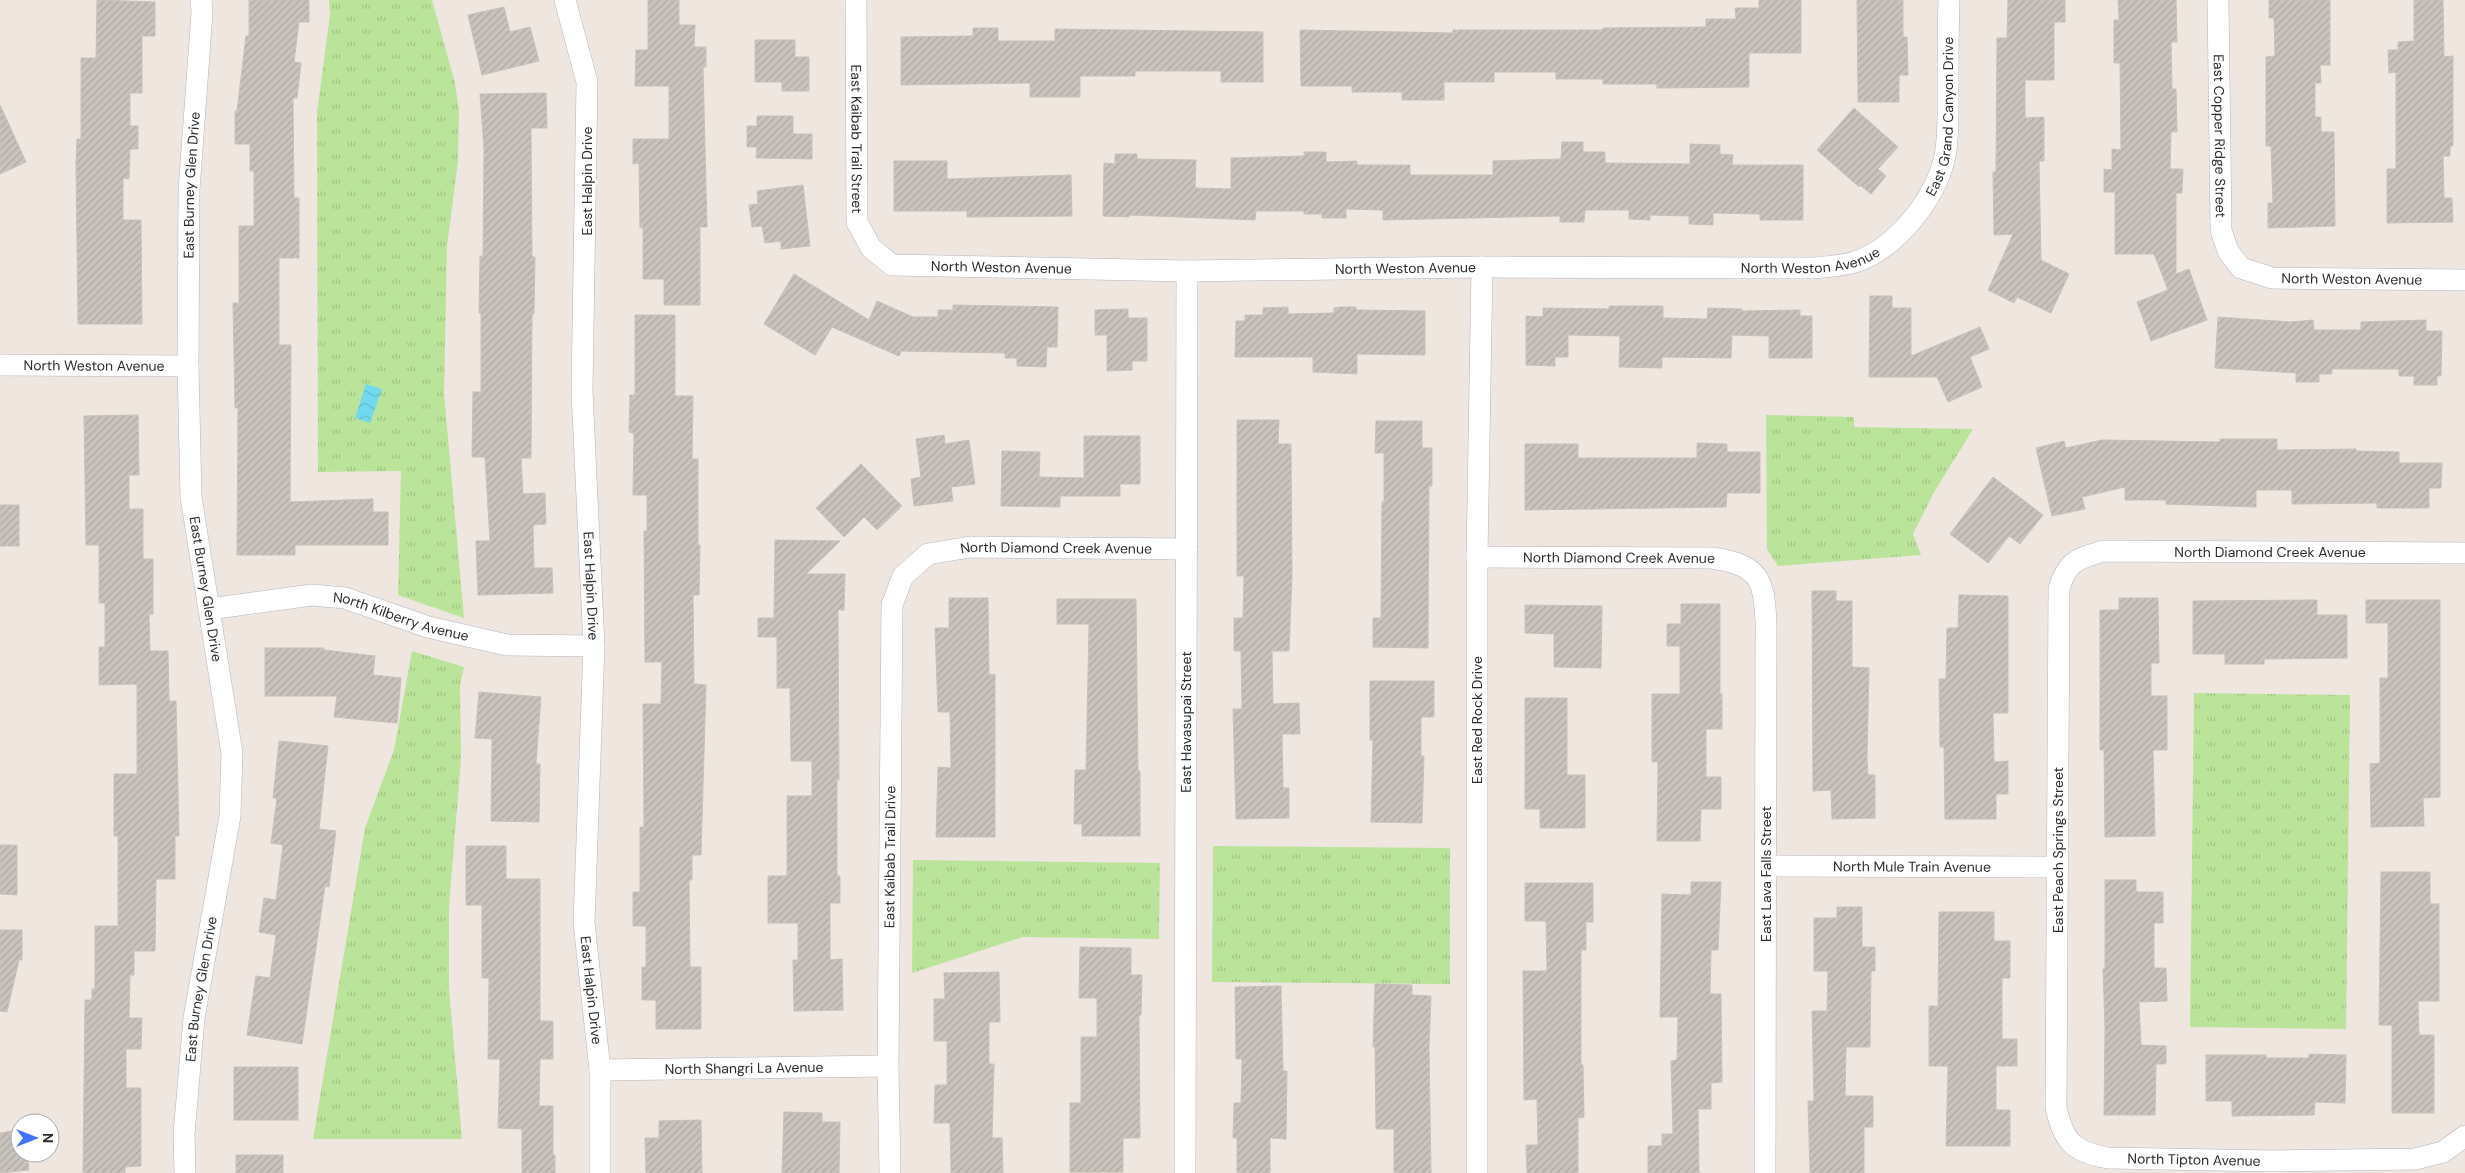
<svg xmlns="http://www.w3.org/2000/svg" width="2465" height="1173" viewBox="0 0 2465 1173" font-family="'DM Sans',sans-serif">
  <style>
    .park { fill: url(#park-tufts) }
    .water { fill: url(#water-waves) }
    .building { fill: url(#building-hatch); stroke: #c9c1b8 }
    .lines { fill: none; stroke-linecap: round; stroke-linejoin: round }
    .minor-casing { stroke: #b2b6bf; stroke-width: 22 }
    .minor { stroke: #fff; stroke-width: 21 }
    .labels { text-anchor: middle; dominant-baseline: central; stroke-width: 4.5; stroke-linejoin: round; paint-order: stroke }
    .street-label { font-size: 14px; fill: #2c2c2c; stroke: #fff }
  </style>
  <defs>
    <pattern id="park-tufts" width="24" height="20" patternUnits="userSpaceOnUse" patternTransform="scale(1.25)"><rect width="24" height="20" fill="#bbe49b"/><path d="M3 7l-1-3M5 7V3M7 7l1-3M15 17l-1-3M17 17v-4M19 17l1-3" fill="none" stroke="#a1c486"/></pattern>
    <pattern id="water-waves" width="16" height="10" patternUnits="userSpaceOnUse" patternTransform="scale(1.25)"><rect width="16" height="10" fill="#72daef"/><path d="M0 5q4-4 8 0t8 0" fill="none" stroke="#63bbcd"/></pattern>
    <pattern id="building-hatch" width="6" height="6" patternUnits="userSpaceOnUse" patternTransform="scale(1.25)"><rect width="6" height="6" fill="#c9c3be"/><path d="M-1 1l2-2M0 6l6-6M5 7l2-2" fill="none" stroke="#ada8a3"/></pattern>
  </defs>
  <rect width="100%" height="100%" fill="#eee6df"/>
  <g class="park">
    <polygon points="329,0 432,0 455,83 459,110 458,161 447,247 444,393 464,618 398,595 401,471 318,472 317,112 330,15"/>
    <polygon points="1766,415 1854,417 1854,427 1973,429 1933,494 1913,534 1921,555 1778,566 1767,549"/>
    <polygon points="412,651 464,667 460,685 461,759 449,907 449,989 462,1139 313,1139 365,828 394,750"/>
    <polygon points="2194,693 2350,695 2346,1029 2190,1027"/>
    <polygon points="1213,846 1450,848 1450,984 1212,982"/>
    <polygon points="913,860 1160,863 1159,939 1023,937 912,973"/>
  </g>
  <polygon class="water" points="366,384 382,389 370,423 355,418"/>
  <g class="building">
    <polygon points="97,0 155,2 155,36 142,36 142,93 130,93 130,126 138,126 138,149 130,149 129,179 123,178 123,220 141,220 142,324 78,324 76,164 77,139 81,139 81,58 96,58"/>
    <polygon points="249,0 309,0 309,22 299,22 294,62 301,63 297,98 293,98 294,198 299,198 299,258 279,258 279,345 291,345 290,502 373,499 373,512 388,512 388,545 295,545 295,555 237,555 238,408 235,408 233,303 239,303 239,226 254,226 254,171 250,171 250,144 235,144 235,111 237,111 246,36 249,36"/>
    <polygon points="648,0 679,0 679,25 695,25 694,47 706,47 706,67 703,67 707,227 700,227 700,305 664,305 664,279 643,279 643,227 640,228 639,163 633,164 633,139 669,139 669,86 635,86 636,50 648,50"/>
    <polygon points="1759,0 1801,0 1801,53 1749,53 1749,87 1657,88 1657,84 1603,84 1603,79 1556,79 1556,72 1494,72 1494,82 1444,82 1444,100 1402,100 1402,92 1352,92 1352,86 1301,86 1300,30 1453,33 1453,30 1603,30 1603,28 1706,27 1706,19 1736,19 1735,8 1759,8"/>
    <polygon points="1857,0 1903,0 1903,37 1907,37 1908,75 1899,75 1899,102 1858,102"/>
    <polygon points="2008,0 2065,0 2065,22 2054,22 2054,80 2025,80 2025,118 2044,117 2044,161 2039,161 2041,260 2069,274 2051,313 2017,297 2014,303 1988,290 2013,234 1994,235 1993,172 1996,172 1997,38 2007,38"/>
    <polygon points="2118,0 2176,0 2177,42 2171,42 2172,89 2176,89 2177,132 2171,132 2170,169 2183,169 2182,193 2176,193 2176,274 2189,269 2207,320 2151,341 2137,302 2168,290 2154,254 2115,254 2115,192 2104,192 2104,169 2112,170 2112,149 2121,150 2120,63 2114,63 2114,20 2119,20"/>
    <polygon points="2269,0 2330,0 2330,65 2320,65 2321,83 2315,83 2315,117 2321,117 2321,132 2334,132 2335,226 2268,228 2268,203 2273,203 2271,146 2266,146 2266,57 2275,56 2274,18 2269,18"/>
    <polygon points="2414,0 2443,0 2444,57 2453,56 2453,146 2450,146 2450,156 2443,156 2444,198 2452,198 2453,222 2387,223 2387,169 2396,169 2396,72 2389,73 2388,50 2398,50 2398,42 2414,41"/>
    <polygon points="504,7 510,32 530,27 539,61 482,75 468,15"/>
    <polygon points="973,28 998,28 998,41 1055,41 1055,29 1263,32 1263,82 1221,82 1221,71 1135,71 1135,76 1080,76 1080,97 1030,97 1030,83 901,85 901,37 973,36"/>
    <polygon points="755,40 795,40 795,57 809,57 809,91 782,91 782,82 755,82"/>
    <polygon points="546,93 547,128 531,128 532,257 535,257 534,314 532,314 531,458 521,458 523,494 545,493 546,524 533,525 534,568 552,568 553,593 478,595 476,541 490,541 485,457 472,457 473,392 481,392 481,313 479,313 480,256 483,256 484,148 480,94"/>
    <polygon points="0,105 26,162 0,174"/>
    <polygon points="1854,108 1898,147 1878,169 1886,176 1871,194 1860,185 1859,187 1817,150"/>
    <polygon points="757,116 793,116 793,134 812,134 812,159 756,158 757,147 747,147 747,126 757,126"/>
    <polygon points="1562,142 1583,142 1583,152 1605,152 1605,163 1690,164 1690,144 1720,145 1720,154 1733,155 1732,165 1803,165 1803,220 1760,220 1760,214 1713,213 1713,225 1689,224 1689,216 1650,215 1650,220 1629,219 1629,210 1585,210 1584,222 1560,222 1560,216 1383,220 1383,210 1346,209 1346,218 1322,218 1322,214 1304,214 1304,211 1256,211 1255,220 1130,215 1129,217 1103,216 1104,163 1115,164 1115,154 1137,154 1137,159 1196,160 1195,188 1231,189 1231,158 1304,156 1304,152 1326,152 1326,162 1357,161 1357,165 1410,165 1410,175 1493,175 1493,161 1561,159"/>
    <polygon points="894,161 947,161 947,179 1071,175 1072,216 967,217 967,211 894,211"/>
    <polygon points="803,185 810,246 781,249 781,241 765,243 762,226 752,227 749,205 758,204 757,191"/>
    <polygon points="794,274 869,320 877,301 913,317 938,317 938,310 953,310 953,305 1058,307 1057,347 1047,347 1046,367 1017,366 1017,358 1005,358 1005,353 901,351 899,356 832,327 815,355 764,324"/>
    <polygon points="1870,296 1892,296 1892,308 1911,308 1911,356 1980,327 1989,349 1970,357 1982,387 1948,402 1937,377 1869,377"/>
    <polygon points="1609,306 1663,306 1663,318 1707,319 1708,308 1742,309 1742,311 1800,310 1800,316 1812,316 1812,358 1769,358 1769,336 1732,335 1731,358 1662,357 1662,368 1619,367 1620,336 1568,335 1568,357 1555,357 1555,366 1526,365 1526,316 1543,317 1543,308 1609,309"/>
    <polygon points="1288,307 1288,314 1334,313 1334,308 1340,307 1356,307 1356,310 1425,311 1425,355 1357,354 1357,374 1313,372 1313,357 1235,357 1236,321 1245,321 1245,315 1263,315 1263,308"/>
    <polygon points="1128,309 1128,318 1147,318 1147,361 1132,361 1132,370 1107,371 1107,335 1095,335 1095,310"/>
    <polygon points="635,315 675,315 675,396 693,396 692,459 698,459 698,545 700,545 699,595 693,595 694,684 706,685 701,855 692,855 692,880 689,880 690,967 701,967 701,1029 656,1029 656,1000 642,1000 642,967 646,967 646,926 633,926 633,892 640,892 640,827 644,827 643,704 661,704 662,662 645,662 644,531 647,531 647,495 633,495 634,433 629,432 630,395 635,395"/>
    <polygon points="2218,317 2291,322 2313,320 2314,330 2361,330 2361,322 2426,320 2426,331 2442,331 2441,376 2437,376 2437,385 2414,385 2414,376 2399,376 2399,369 2332,369 2332,374 2319,374 2319,382 2296,382 2296,373 2215,368"/>
    <polygon points="138,415 139,475 129,475 129,509 143,509 143,559 153,559 153,614 149,614 150,651 168,651 169,701 176,701 179,836 175,836 175,879 156,879 155,951 134,951 134,975 130,975 129,1018 142,1018 141,1049 126,1049 126,1088 141,1088 141,1166 125,1167 125,1173 83,1173 85,1000 92,1000 92,989 95,989 95,926 118,926 118,836 114,836 114,774 137,774 137,684 99,685 99,647 105,647 105,603 99,603 99,545 86,545 84,416"/>
    <polygon points="1237,420 1279,420 1278,444 1291,444 1292,576 1289,651 1272,651 1273,704 1299,703 1300,734 1282,734 1283,788 1289,788 1289,818 1236,819 1233,709 1242,709 1241,651 1234,651 1234,618 1243,618 1244,576 1237,576"/>
    <polygon points="1376,421 1422,421 1422,448 1432,448 1432,486 1429,486 1428,648 1373,647 1373,618 1381,618 1382,502 1384,502 1384,453 1375,453"/>
    <polygon points="944,435 945,444 969,440 975,484 951,487 953,501 914,506 911,479 921,477 916,439"/>
    <polygon points="1084,436 1140,436 1140,484 1120,484 1120,496 1060,496 1060,507 1001,506 1002,451 1040,452 1039,477 1084,478"/>
    <polygon points="2220,439 2277,439 2277,450 2356,449 2356,451 2399,452 2399,463 2442,463 2441,488 2429,488 2429,508 2377,508 2377,503 2292,504 2292,490 2256,490 2256,507 2166,504 2166,500 2125,500 2125,487 2082,497 2085,509 2052,516 2036,448 2064,441 2066,448 2102,440 2220,442"/>
    <polygon points="1697,443 1727,444 1727,452 1760,452 1760,493 1727,493 1726,507 1525,510 1525,444 1578,444 1578,458 1697,458"/>
    <polygon points="861,464 902,506 877,530 864,517 844,537 816,508"/>
    <polygon points="1993,477 2043,515 2020,544 2009,536 1988,563 1950,534"/>
    <rect x="0" y="505" width="19" height="41"/>
    <polygon points="775,540 840,541 806,574 845,574 844,610 838,610 839,780 837,780 837,876 840,876 840,903 830,903 830,960 842,959 843,1010 794,1011 793,960 798,960 798,923 768,923 768,876 787,876 787,796 812,796 812,761 791,761 790,688 777,688 777,637 758,637 758,618 774,618"/>
    <polygon points="1812,591 1836,591 1836,601 1852,601 1852,667 1869,668 1867,758 1868,775 1875,775 1875,818 1832,819 1831,790 1813,791"/>
    <polygon points="1959,595 2008,596 2008,713 1993,713 1994,762 2008,761 2008,794 1996,794 1996,819 1945,819 1944,747 1940,747 1939,679 1946,679 1947,628 1958,628"/>
    <polygon points="949,598 988,598 989,675 995,674 995,837 936,837 938,767 951,768 950,712 938,712 935,628 949,628"/>
    <polygon points="2119,598 2158,598 2159,663 2151,663 2151,696 2167,696 2167,750 2153,750 2155,836 2105,837 2104,750 2100,750 2100,610 2119,610"/>
    <polygon points="1057,599 1136,599 1138,771 1140,771 1140,836 1082,836 1082,824 1074,824 1075,770 1086,770 1089,624 1057,624"/>
    <polygon points="2317,600 2317,615 2347,615 2347,658 2264,659 2264,664 2225,664 2225,654 2193,654 2193,601"/>
    <polygon points="2366,600 2440,600 2440,797 2423,798 2424,826 2371,827 2370,764 2380,763 2380,678 2388,678 2388,623 2366,623"/>
    <polygon points="1681,604 1720,604 1720,694 1722,694 1722,729 1706,729 1706,777 1721,777 1721,809 1701,809 1700,841 1657,841 1658,762 1652,762 1652,694 1680,694 1680,646 1667,646 1667,624 1681,624"/>
    <polygon points="1525,605 1602,606 1601,668 1554,667 1554,634 1525,633"/>
    <polygon points="265,648 324,648 324,650 375,656 373,675 401,678 397,723 334,717 337,696 265,696"/>
    <polygon points="1370,681 1434,681 1434,717 1421,717 1421,756 1424,756 1422,823 1371,822 1373,740 1370,740"/>
    <polygon points="479,692 541,697 536,764 540,764 539,822 491,821 492,739 475,738"/>
    <polygon points="1525,698 1567,698 1567,775 1585,775 1585,828 1540,828 1540,809 1525,809"/>
    <polygon points="279,741 328,746 319,829 336,831 329,887 325,886 302,1044 247,1035 256,976 270,978 276,935 259,932 264,898 276,900 283,845 271,843 277,798 273,798"/>
    <polygon points="0,845 17,845 17,895 0,894"/>
    <polygon points="466,846 506,846 506,879 540,879 540,1021 553,1021 553,1059 540,1059 539,1106 553,1106 553,1155 555,1155 555,1173 522,1173 522,1129 498,1128 500,1059 488,1059 489,978 482,978 482,905 466,905"/>
    <polygon points="2381,872 2430,872 2430,904 2439,904 2439,1001 2418,1001 2419,1035 2434,1035 2434,1113 2392,1113 2392,1025 2379,1025"/>
    <polygon points="2105,880 2136,880 2136,892 2163,892 2163,923 2154,923 2154,968 2166,968 2167,1001 2139,1002 2141,1045 2166,1046 2166,1064 2156,1064 2155,1115 2104,1115 2105,1028 2103,969 2105,969"/>
    <polygon points="1691,882 1721,882 1718,950 1711,950 1710,994 1721,994 1722,1082 1711,1083 1711,1109 1698,1109 1699,1173 1648,1173 1648,1146 1662,1146 1662,1134 1673,1134 1671,1061 1677,1060 1678,1017 1660,1017 1662,894 1691,895"/>
    <polygon points="1525,883 1593,883 1593,922 1586,922 1586,950 1581,950 1581,1065 1583,1065 1584,1117 1578,1118 1578,1173 1527,1173 1526,1145 1538,1145 1537,1099 1524,1100 1523,971 1547,971 1546,921 1525,921"/>
    <polygon points="1837,907 1862,907 1862,947 1875,947 1875,971 1871,971 1870,1047 1846,1047 1845,1096 1873,1096 1873,1127 1864,1127 1864,1173 1810,1173 1808,1101 1814,1101 1812,1011 1827,1011 1828,971 1814,971 1814,918 1837,918"/>
    <polygon points="1939,912 1994,912 1994,941 2010,941 2010,978 2002,978 2002,1039 2017,1039 2017,1066 1996,1066 1996,1110 2010,1110 2010,1146 1946,1146 1948,1066 1929,1066 1929,1006 1938,1006"/>
    <polygon points="0,930 22,930 22,960 19,960 7,1012 0,1011"/>
    <polygon points="1080,947 1131,948 1131,975 1142,975 1141,1015 1139,1015 1140,1138 1123,1138 1123,1172 1070,1172 1070,1103 1081,1103 1081,1037 1097,1037 1097,998 1079,998"/>
    <polygon points="999,972 1000,1022 989,1022 989,1064 994,1064 992,1138 1002,1138 1003,1173 951,1173 950,1123 934,1123 935,1085 947,1085 947,1041 934,1041 934,999 945,999 944,973"/>
    <polygon points="1375,984 1412,985 1412,995 1431,996 1429,1048 1431,1173 1394,1173 1394,1129 1376,1129 1375,1047 1373,1047"/>
    <polygon points="1281,986 1283,1071 1287,1071 1286,1139 1270,1138 1270,1173 1237,1173 1237,1138 1233,1138 1234,1103 1241,1103 1242,1059 1236,1059 1235,987"/>
    <polygon points="2309,1054 2346,1055 2345,1103 2315,1102 2314,1115 2232,1116 2232,1101 2206,1101 2206,1055 2266,1055 2266,1058 2309,1058"/>
    <rect x="234" y="1067" width="64" height="53"/>
    <polygon points="784,1112 822,1113 822,1122 840,1122 839,1173 782,1173"/>
    <polygon points="701,1120 702,1173 646,1173 645,1138 659,1138 659,1121"/>
    <polygon points="20,1130 20,1153 27,1153 29,1170 0,1173 0,1133"/>
    <rect x="236" y="1155" width="47" height="18"/>
  </g>
  <g class="lines">
    <defs>
      <g id="minor">
        <path id="s1" d="M565,0L587,82L582,391L594,646L584,923L600,1070V1173"/>
        <path id="s2" d="M856,0L857,222L871,248L892,265L1187,271L1482,267L1813,268C1827,267 1841,266 1855,262C1897,248 1936,198 1945,156C1949,135 1948,113 1948,91C1948,61 1948,30 1949,0"/>
        <path id="s3" d="M2218,0L2221,230L2228,251L2241,268L2272,278L2465,280"/>
        <path id="s4" d="M0,365L188,366"/>
        <path id="s5" d="M2465,553L2103,551C2077,559 2067,561 2059,589L2056,1107C2063,1141 2073,1152 2108,1158L2272,1161L2415,1159L2443,1152L2465,1136"/>
        <path id="s6" d="M1477,557L1712,558C1759,565 1764,578 1766,623L1765,1173"/>
        <path id="s7" d="M209,609L312,595L345,598L428,627L507,645L594,646"/>
        <path id="s8" d="M1767,866L2057,867"/>
        <path id="s9" d="M600,1070L888,1066"/>
        <path id="s10" d="M185,1173L184,1134L194,1018L230,816L232,753L191,497L188,366L189,190L202,13L201,0"/>
        <path id="s11" d="M890,1173L888,1066L892,605L903,576L928,554L970,547L1187,549"/>
        <path id="s12" d="M1185,1173L1187,271"/>
        <polyline points="1477,1173 1477,557 1482,267"/>
      </g>
    </defs>
    <use href="#minor" class="minor-casing"/>
    <use href="#minor" class="minor"/>
  </g>
  <g class="labels">
    <g class="street-label">
      <text stroke="none"><textPath href="#s2" startOffset="1425">East Grand Canyon Drive</textPath></text>
      <text stroke="none"><textPath href="#s3" startOffset="136">East Copper Ridge Street</textPath></text>
      <text stroke="none"><textPath href="#s2" startOffset="139">East Kaibab Trail Street</textPath></text>
      <text transform="translate(587 181) rotate(-90)">East Halpin Drive</text>
      <text stroke="none"><textPath href="#s10" startOffset="995">East Burney Glen Drive</textPath></text>
      <text stroke="none"><textPath href="#s2" startOffset="1198">North Weston Avenue</textPath></text>
      <text stroke="none"><textPath href="#s2" startOffset="388">North Weston Avenue</textPath></text>
      <text stroke="none"><textPath href="#s2" startOffset="792">North Weston Avenue</textPath></text>
      <text stroke="none"><textPath href="#s3" startOffset="386">North Weston Avenue</textPath></text>
      <text stroke="none"><textPath href="#s4" startOffset="94">North Weston Avenue</textPath></text>
      <text stroke="none"><textPath href="#s11" startOffset="761">North Diamond Creek Avenue</textPath></text>
      <text x="2270" y="552">North Diamond Creek Avenue</text>
      <text stroke="none"><textPath href="#s6" startOffset="142">North Diamond Creek Avenue</textPath></text>
      <text stroke="none"><textPath href="#s1" startOffset="589">East Halpin Drive</textPath></text>
      <text transform="translate(206 589) rotate(81)">East Burney Glen Drive</text>
      <text stroke="none"><textPath href="#s7" startOffset="196">North Kilberry Avenue</textPath></text>
      <text transform="translate(1477 720) rotate(-90)">East Red Rock Drive</text>
      <text stroke="none"><textPath href="#s12" startOffset="451">East Havasupai Street</textPath></text>
      <text transform="translate(2058 850) rotate(-90)">East Peach Springs Street</text>
      <text stroke="none"><textPath href="#s11" startOffset="316">East Kaibab Trail Drive</textPath></text>
      <text stroke="none"><textPath href="#s8" startOffset="145">North Mule Train Avenue</textPath></text>
      <text transform="translate(1766 874) rotate(-90)">East Lava Falls Street</text>
      <text stroke="none"><textPath href="#s10" startOffset="185">East Burney Glen Drive</textPath></text>
      <text stroke="none"><textPath href="#s1" startOffset="994">East Halpin Drive</textPath></text>
      <text stroke="none"><textPath href="#s9" startOffset="144">North Shangri La Avenue</textPath></text>
      <text stroke="none"><textPath href="#s5" startOffset="1108">North Tipton Avenue</textPath></text>
    </g>
  </g>
  <g transform="translate(35 1138) rotate(90)"><circle r="24" fill="#ffffff" stroke="#ababab"/>
  <path d="M0-4L9 19L0 12L-9 19Z" fill="#4074fa"/>
  <text y="-8" font-size="14" font-weight="bold" text-anchor="middle" fill="#2c2c2c">N</text>
  </g>
</svg>
